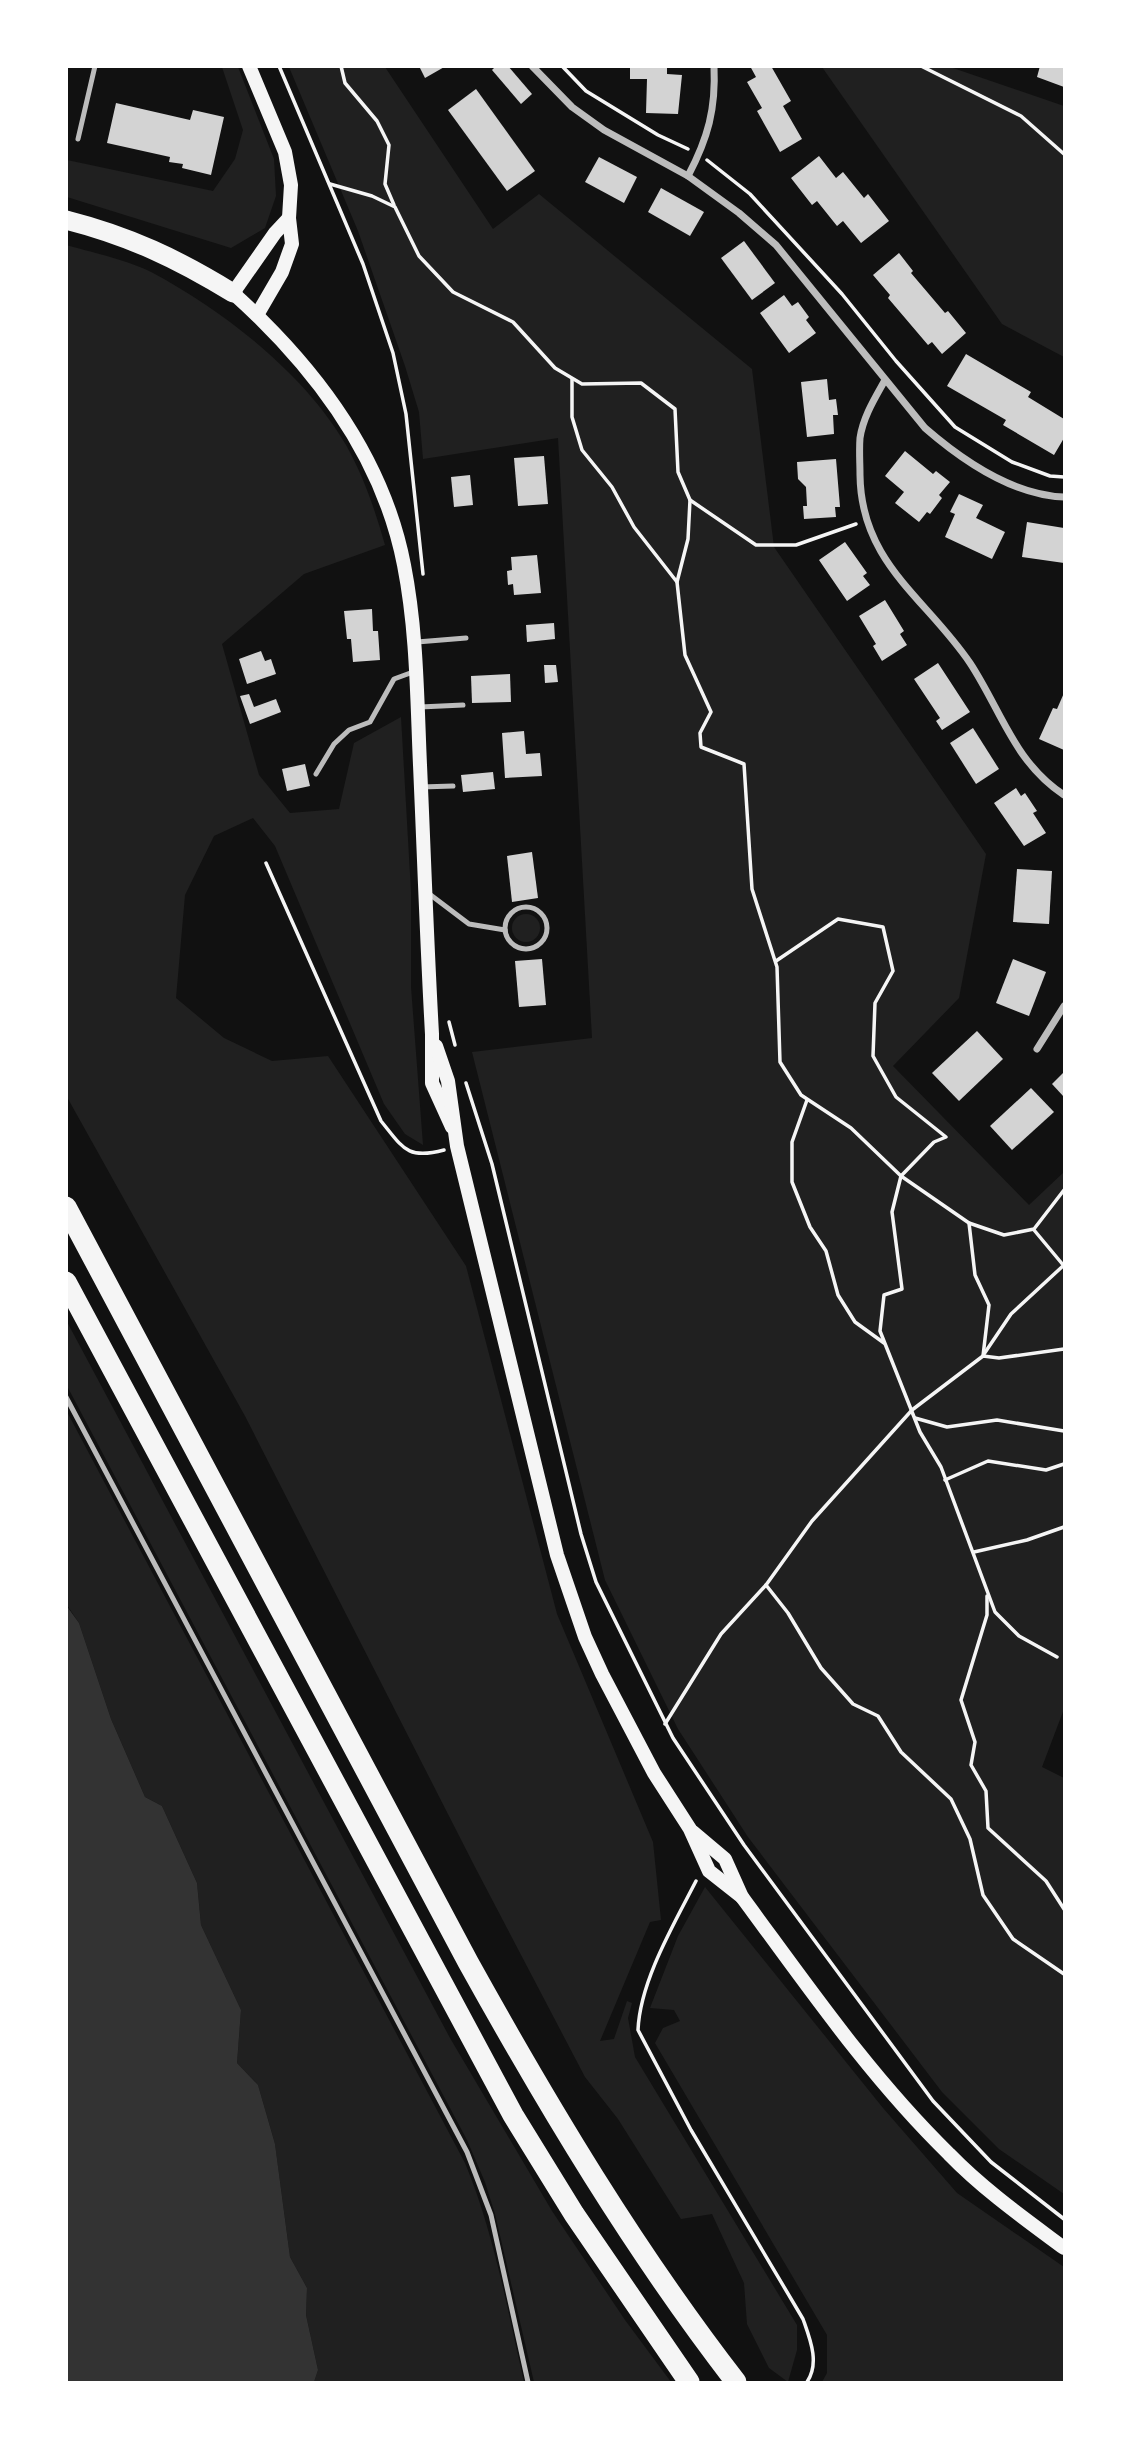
<svg xmlns="http://www.w3.org/2000/svg" width="1131" height="2449" viewBox="0 0 1131 2449" font-family="Georgia,serif">
  <style>
    .green { fill: #202020 }
    .water { fill: #333 }
    .building { fill: #d3d3d3 }
    .lines { fill: none; stroke-linecap: round; stroke-linejoin: round }
    .path { stroke: #f5f5f5; stroke-width: 3.5 }
    .service { stroke: #bcbcbc; stroke-width: 5 }
    .minor { stroke: #bcbcbc; stroke-width: 7 }
    .secondary { stroke: #f5f5f5; stroke-width: 14 }
    .trunk { stroke: #f5f5f5; stroke-width: 19 }
    .motorway { stroke: #f5f5f5; stroke-width: 21 }
  </style>
  <rect width="100%" height="100%" fill="#111"/>
  <g class="green">
    <polygon points="222,67 238,67 274,159 276,196 265,228 231,248 67,197 67,160 213,191 235,159 243,130"/>
    <polygon points="289,67 385,67 493,229 539,194 752,369 774,547 986,854 959,998 893,1066 1029,1205 1064,1172 1064,1709 1042,1767 1064,1778 1064,2194 999,2149 942,2092 748,1837 678,1729 605,1580 472,1052 592,1038 558,438 423,459 419,412 405,366 358,231"/>
    <polygon points="822,67 950,67 1064,106 1064,357 1002,324"/>
    <path d="M66,245C91,252 131,261 153,273C224,311 305,374 346,445C364,477 375,510 385,545L304,574L222,644L259,775L290,813L339,809L354,743L401,717L411,892V987L423,1145L405,1134L384,1104L275,846L253,818L214,836L185,895L176,998L224,1038L272,1061L328,1056L466,1266L557,1614L653,1842L661,1920L650,1922L600,2041L614,2039L627,2001L632,2003L628,2018L635,2057L797,2325V2350L788,2382L769,2368L747,2324L744,2283L712,2214L681,2219L618,2119L585,2077L475,1867L245,1416L67,1097Z"/>
    <circle cx="526" cy="928" r="14"/>
    <polygon points="66,1320 450,2038 552,2211 625,2320 671,2382 534,2382 495,2214 485,2182 467,2140 67,1386"/>
    <path d="M66,1410L465,2163C494,2233 507,2308 524,2382H314L318,2370L306,2315L307,2288L290,2257L275,2144L258,2085L237,2063L241,2010L201,1925L197,1883L162,1806L145,1797L111,1719L79,1623L67,1605Z"/>
    <polygon points="705,1887 883,2108 957,2193 1064,2267 1064,2382 822,2382 827,2373 827,2335 655,2043 663,2028 680,2021 674,2010 650,2008 678,1936"/>
  </g>
  <polygon class="water" points="66,1605 79,1623 111,1719 145,1797 162,1806 197,1883 201,1925 241,2010 237,2063 258,2085 275,2144 290,2257 307,2288 306,2315 318,2370 314,2382 67,2382"/>
  <g class="building">
    <polygon points="419,66 446,66 425,78"/>
    <polygon points="496,66 508,66 532,94 521,104 492,70"/>
    <polygon points="630,66 667,66 667,74 682,75 678,114 646,113 647,79 630,79"/>
    <polygon points="750,66 771,66 791,101 783,106 802,139 780,152 757,111 762,108 747,82 756,77"/>
    <polygon points="1040,66 1064,66 1064,87 1037,77"/>
    <polygon points="476,89 535,171 507,191 448,110"/>
    <polygon points="116,103 190,120 193,110 224,117 211,175 182,168 183,164 169,162 170,157 107,143"/>
    <polygon points="819,156 836,178 843,172 864,198 868,194 889,221 861,243 843,221 837,226 817,201 812,205 791,178"/>
    <polygon points="599,157 637,177 624,203 585,182"/>
    <polygon points="661,188 704,212 690,236 648,212"/>
    <polygon points="744,241 775,283 752,300 721,258"/>
    <polygon points="899,253 913,271 911,273 945,313 948,311 966,333 942,354 932,342 928,345 888,298 890,295 873,275"/>
    <polygon points="784,295 792,306 798,302 809,317 806,320 816,333 789,353 760,313"/>
    <polygon points="966,354 1031,392 1028,397 1064,419 1064,438 1054,455 1003,425 1006,420 947,386"/>
    <polygon points="827,379 829,400 836,399 838,415 833,415 834,434 807,437 801,382"/>
    <polygon points="905,451 933,474 936,471 950,482 939,495 942,498 930,514 927,512 919,522 895,503 904,492 885,476"/>
    <polygon points="544,456 548,504 518,506 514,458"/>
    <polygon points="836,459 840,507 835,507 836,517 804,519 803,506 807,506 806,487 798,479 797,462"/>
    <polygon points="470,475 473,505 454,507 451,477"/>
    <polygon points="959,494 983,505 976,518 1005,532 992,559 945,537 955,514 950,512"/>
    <polygon points="1027,522 1064,528 1064,563 1022,557"/>
    <polygon points="845,542 867,573 863,576 870,585 847,601 819,560"/>
    <polygon points="537,555 541,593 514,595 513,584 508,585 507,571 512,570 511,557"/>
    <polygon points="885,600 904,631 900,634 907,645 882,661 873,646 876,644 859,616"/>
    <polygon points="372,609 373,631 378,631 380,660 353,662 351,639 347,639 344,611"/>
    <polygon points="554,623 555,639 527,642 526,625"/>
    <polygon points="261,651 265,661 271,659 276,674 247,684 239,659"/>
    <polygon points="938,663 970,712 942,730 936,721 940,718 914,679"/>
    <polygon points="544,665 556,665 558,682 545,683"/>
    <polygon points="510,674 511,702 472,703 471,676"/>
    <polygon points="1064,693 1064,750 1039,739 1053,708 1057,709"/>
    <polygon points="249,694 254,707 276,699 281,712 250,724 240,696"/>
    <polygon points="973,728 999,769 976,784 950,743"/>
    <polygon points="524,731 526,754 540,753 542,776 505,778 502,733"/>
    <polygon points="305,764 310,786 287,791 282,769"/>
    <polygon points="493,772 495,789 463,792 461,775"/>
    <polygon points="1016,788 1021,796 1025,793 1037,811 1033,813 1046,833 1024,846 994,803"/>
    <polygon points="532,852 538,898 512,902 507,856"/>
    <polygon points="1017,869 1052,871 1049,924 1013,922"/>
    <polygon points="542,959 546,1005 519,1007 515,961"/>
    <polygon points="1013,959 1046,972 1029,1016 996,1003"/>
    <polygon points="977,1031 1003,1059 959,1101 932,1073"/>
    <polygon points="1064,1072 1064,1097 1052,1084"/>
    <polygon points="1031,1088 1054,1112 1012,1150 990,1126"/>
  </g>
  <g class="lines">
    <g class="path">
      <polyline points="279,66 363,264 393,353 406,414 423,574"/>
      <polyline points="341,66 345,83 377,121 389,145 385,184 394,205"/>
      <polyline points="562,66 586,91 658,135 688,149"/>
      <polyline points="921,66 1021,116 1064,154"/>
      <polyline points="707,160 750,194 842,294 896,361 955,427 1012,462 1050,476 1064,477"/>
      <polyline points="330,184 372,196 395,207 419,256 453,292 513,322 555,368 582,384 641,383 675,409 678,472 690,500 688,539 677,582 685,655 711,712 700,733 701,747 744,764 752,889 777,967 780,1062 801,1095 851,1128 901,1176 892,1212 902,1289 884,1295 880,1331 920,1432 941,1467 995,1612 1019,1636 1057,1657"/>
      <polyline points="572,379 572,417 582,450 612,487 634,527 677,582"/>
      <polyline points="690,500 756,545 796,545 856,524"/>
      <path d="M266,863L381,1121C403,1148 407,1160 444,1150"/>
      <polyline points="776,961 838,919 883,927 893,971 875,1003 873,1056 896,1097 946,1137 934,1142 901,1176 969,1223 1004,1235 1034,1229 1064,1190"/>
      <polyline points="449,1022 455,1045"/>
      <polyline points="466,1083 492,1164 581,1534 596,1582 673,1738 744,1845 933,2101 991,2162 1064,2219"/>
      <polyline points="807,1100 792,1142 792,1182 810,1227 826,1251 838,1295 855,1322 884,1343"/>
      <polyline points="969,1223 975,1275 989,1305 983,1356"/>
      <polyline points="1034,1230 1064,1266"/>
      <polyline points="984,1354 1011,1314 1064,1265"/>
      <polyline points="915,1418 947,1427 997,1420 1064,1431"/>
      <polyline points="945,1480 988,1461 1046,1470 1064,1464"/>
      <polyline points="974,1552 1027,1540 1064,1527"/>
      <polyline points="766,1585 788,1613 821,1668 853,1704 878,1716 901,1752 951,1799 970,1839 983,1895 1013,1939 1064,1974"/>
      <polyline points="987,1596 987,1615 961,1700 975,1742 971,1765 986,1791 988,1828 1046,1881 1064,1909"/>
      <polyline points="665,1724 721,1634 766,1585 812,1521 912,1410 983,1356 999,1358 1064,1349"/>
      <path d="M696,1881C674,1924 640,1981 638,2030L691,2130L803,2319C810,2339 820,2363 807,2382"/>
    </g>
    <g class="service">
      <polyline points="78,139 95,66"/>
      <polyline points="417,642 466,638"/>
      <polyline points="420,707 463,705"/>
      <polyline points="316,774 334,744 349,730 370,722 394,679 413,672"/>
      <polyline points="421,787 453,786"/>
      <polyline points="428,893 469,924 505,930"/>
      <circle cx="526" cy="928" r="21"/>
      <polyline points="66,1397 467,2152 491,2215 528,2382"/>
    </g>
    <g class="minor">
      <path d="M532,66L572,107L604,130L688,176L739,213L776,245L925,428C963,461 1013,495 1064,497"/>
      <path d="M688,176C708,138 716,109 714,66"/>
      <path d="M885,380C875,398 863,417 860,438C859,450 860,463 860,475C861,563 926,598 970,663C1001,710 1014,762 1064,795"/>
      <polyline points="1037,1049 1064,1006"/>
    </g>
    <g class="secondary">
      <polyline points="249,66 285,152 291,185 289,218 292,244 282,272 257,315"/>
      <path d="M289,218L275,233L233,293C313,365 383,456 404,565C417,631 417,698 420,765C424,855 427,945 432,1034V1083L452,1127"/>
      <polyline points="436,1046 448,1081 457,1146 557,1555 585,1637 602,1674 654,1773 690,1829 709,1871 742,1897"/>
      <path d="M693,1832L725,1859L742,1897C807,1985 870,2077 949,2154C984,2190 1025,2219 1064,2248"/>
    </g>
    <path class="trunk" d="M66,220C129,236 178,259 233,293"/>
    <g class="motorway">
      <path d="M66,1207L468,1962C549,2108 634,2250 736,2382"/>
      <polyline points="66,1282 513,2115 574,2214 689,2382"/>
    </g>
  </g>
  <rect width="1131" height="2449" fill="none" stroke="#ffffff" stroke-width="136"/>
</svg>
